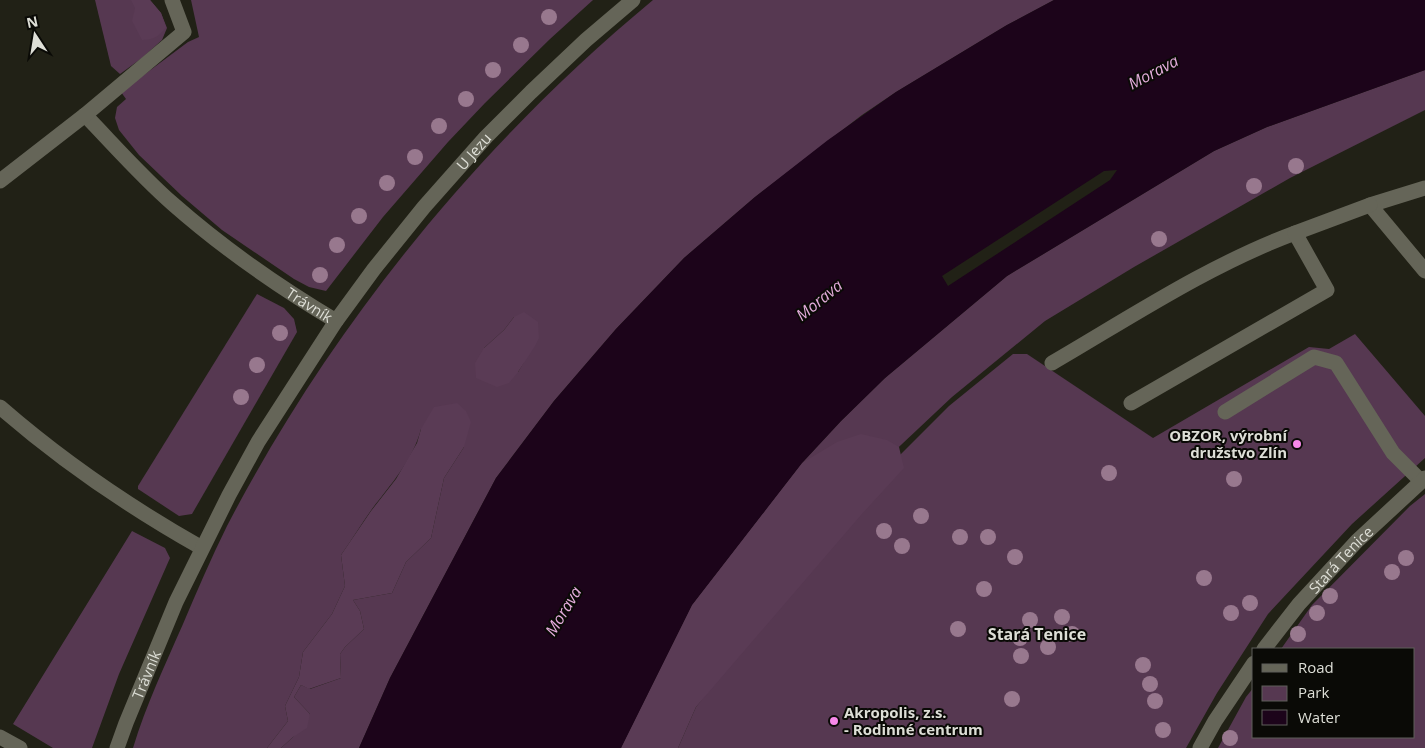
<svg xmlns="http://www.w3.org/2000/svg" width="1425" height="748" viewBox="0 0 1425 748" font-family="'Open Sans',sans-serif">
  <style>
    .green { fill: #563851; fill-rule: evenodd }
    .forest { fill: #5a3b55 }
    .water { fill: #1c041a }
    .pier { fill: #212116 }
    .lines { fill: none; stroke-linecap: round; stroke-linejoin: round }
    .minor { stroke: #656558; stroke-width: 15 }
    .tree { fill: #98788e }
    .poi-dot { fill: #f888ea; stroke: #0a0a06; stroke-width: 2 }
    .labels { text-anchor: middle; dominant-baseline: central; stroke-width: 4; stroke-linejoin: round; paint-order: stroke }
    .street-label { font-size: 15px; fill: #dedfd7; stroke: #0a0a06 }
    .poi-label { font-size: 15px; font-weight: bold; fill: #dedfd7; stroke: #0a0a06; text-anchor: end }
    .water-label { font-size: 16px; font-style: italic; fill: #e3acdb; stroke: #0a0a06 }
    .neighbourhood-label { font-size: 16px; font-weight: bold; fill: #dedfd7; stroke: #0a0a06 }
  </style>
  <rect width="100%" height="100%" fill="#212116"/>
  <g class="green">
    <polygon points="95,0 150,0 161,13 167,28 162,40 142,58 120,74 111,66"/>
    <polygon points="191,0 593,0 550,39 485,103 448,142 383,217 326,291 309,287 294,279 222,230 182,196 139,155 119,130 115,118 117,107 126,99 121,92 188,42 199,37"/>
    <path d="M653,0H1054L1007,25L896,92L862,115L755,197L684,258L616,329L554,401L496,478L390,678L359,748H281L293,737L310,714L294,697L301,685L310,689L341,678L340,654L345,647L364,629L360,611L353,600L392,593L406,562L431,538L444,478L464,447L421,429C413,460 391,484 372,509C361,524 352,540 341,555L345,586L332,614L303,652L299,677L285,706L288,721L267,748H133C146,705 165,665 183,624C197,591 211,558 227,526C331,326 479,144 653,0ZM514,317L524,362L518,372L484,348L504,330Z"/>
    <polygon points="1425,70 1425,110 1290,178 1134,267 1045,321 952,397 868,476 621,748 692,605 802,463 841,421 885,378 1007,276 1214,151 1267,127"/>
    <polygon points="257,294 284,308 294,319 297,332 192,514 179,516 138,489 138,486"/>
    <polygon points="1355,334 1425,416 1425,458 1352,524 1268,614 1217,693 1186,748 678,748 696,707 869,486 949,406 1013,354 1027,354 1153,438 1309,347 1329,349"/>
    <polygon points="1425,494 1425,748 1218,748 1246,697 1254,687 1254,737 1414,737 1414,649 1281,649 1312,605 1410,506"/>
    <polygon points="132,531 165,548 170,558 119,674 92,748 53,748 13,724"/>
  </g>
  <g class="forest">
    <path d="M131,0H150L161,13L166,27C160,36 153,40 142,40L132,21L135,8Z"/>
    <polygon points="524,312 538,322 539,338 535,346 518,372 509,383 497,387 476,378 475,363 484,348 504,330 514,317"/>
    <polygon points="457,403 466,411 471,422 464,447 444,478 431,538 406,562 392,593 353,600 360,611 364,629 345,647 340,654 341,678 309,689 301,685 294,697 310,714 307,728 293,737 281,748 267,748 288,721 285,706 299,677 303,652 332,614 345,586 341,555 371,511 396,479 417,443 421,429 434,407"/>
    <polygon points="861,434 887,440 899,447 904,468 861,515 696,707 678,748 621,748 692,605 802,463 837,442"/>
  </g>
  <polygon class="water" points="1054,0 1425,0 1425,70 1267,127 1214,151 1007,276 885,378 841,421 802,463 692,605 621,748 359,748 390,678 496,478 554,401 616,329 684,258 755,197 828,140 896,92 1007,25"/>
  <polygon class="pier" points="1117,170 1110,180 948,286 942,276 1104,171"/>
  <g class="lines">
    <g class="minor">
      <path id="s1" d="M85,115C114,145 142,177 173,204C223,248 279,287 336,321"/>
      <polyline points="0,181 85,115 184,32 172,0"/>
      <polyline points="1425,188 1370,205 1425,271"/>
      <path d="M1052,363C1131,317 1209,265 1295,233"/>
      <polyline points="1131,403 1327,290 1295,233 1370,205"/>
      <path d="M0,407C62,461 131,508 202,548"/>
      <polyline points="1225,412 1314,357 1336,363 1393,453 1421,481"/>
      <path id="s2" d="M1264,649L1299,604L1357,541L1425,478"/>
      <polyline points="0,737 20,748"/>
      <path id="s3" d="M117,748L126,723L176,602L229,495L258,442L336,321L374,269L424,207L486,137L531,92L586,40L633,0"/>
      <polyline points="1200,748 1215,721 1254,663"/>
    </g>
  </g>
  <g class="tree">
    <circle cx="549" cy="17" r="8"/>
    <circle cx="521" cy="45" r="8"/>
    <circle cx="493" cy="70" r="8"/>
    <circle cx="466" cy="99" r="8"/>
    <circle cx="439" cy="126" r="8"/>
    <circle cx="415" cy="157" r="8"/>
    <circle cx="1296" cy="166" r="8"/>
    <circle cx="387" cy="183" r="8"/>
    <circle cx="1254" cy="186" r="8"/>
    <circle cx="359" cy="216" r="8"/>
    <circle cx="1159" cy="239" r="8"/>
    <circle cx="337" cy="245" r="8"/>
    <circle cx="320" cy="275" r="8"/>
    <circle cx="280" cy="333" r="8"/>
    <circle cx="257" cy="365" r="8"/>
    <circle cx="241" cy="397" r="8"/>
    <circle cx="1109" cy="473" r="8"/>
    <circle cx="1234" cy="479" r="8"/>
    <circle cx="921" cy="516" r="8"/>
    <circle cx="884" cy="531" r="8"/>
    <circle cx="960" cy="537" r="8"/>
    <circle cx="988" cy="537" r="8"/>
    <circle cx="902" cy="546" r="8"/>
    <circle cx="1015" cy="557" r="8"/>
    <circle cx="1406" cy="558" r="8"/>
    <circle cx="1392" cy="572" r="8"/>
    <circle cx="1204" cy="578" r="8"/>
    <circle cx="984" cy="589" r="8"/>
    <circle cx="1330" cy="596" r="8"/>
    <circle cx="1250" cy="603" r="8"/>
    <circle cx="1231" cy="613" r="8"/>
    <circle cx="1317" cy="613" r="8"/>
    <circle cx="1062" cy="617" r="8"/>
    <circle cx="1030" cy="620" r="8"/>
    <circle cx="958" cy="629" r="8"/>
    <circle cx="1072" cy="634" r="8"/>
    <circle cx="1298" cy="634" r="8"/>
    <circle cx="1020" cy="638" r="8"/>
    <circle cx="1048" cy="647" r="8"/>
    <circle cx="1021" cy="656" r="8"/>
    <circle cx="1143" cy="665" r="8"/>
    <circle cx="1150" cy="684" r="8"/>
    <circle cx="1012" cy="699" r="8"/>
    <circle cx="1155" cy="701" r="8"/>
    <circle cx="1163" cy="730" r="8"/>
    <circle cx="1230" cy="738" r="8"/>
  </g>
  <g class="poi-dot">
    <circle cx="1297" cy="444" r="5"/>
    <circle cx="834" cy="721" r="5"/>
  </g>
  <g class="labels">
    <g class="street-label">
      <text stroke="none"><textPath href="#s3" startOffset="700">U Jezu</textPath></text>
      <text stroke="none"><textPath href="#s1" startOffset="295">Trávník</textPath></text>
      <text stroke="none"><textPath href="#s2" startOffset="118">Stará Tenice</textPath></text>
      <text stroke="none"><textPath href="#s3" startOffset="79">Trávník</textPath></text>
    </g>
    <g class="poi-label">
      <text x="1287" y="435">OBZOR, výrobní<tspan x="1287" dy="17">družstvo Zlín</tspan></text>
      <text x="844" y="712" text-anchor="start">Akropolis, z.s.<tspan x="844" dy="17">- Rodinné centrum</tspan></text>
    </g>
    <g class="water-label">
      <text transform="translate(1153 72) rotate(-28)">Morava</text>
      <text transform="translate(819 300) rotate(-39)">Morava</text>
      <text transform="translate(563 611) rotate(-59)">Morava</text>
    </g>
    <g class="neighbourhood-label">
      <text x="1037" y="634">Stará Tenice</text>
    </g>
  </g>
  <rect x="1252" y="648" width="162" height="90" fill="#0a0a06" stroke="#5f5f5a"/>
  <rect x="1262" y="664" width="25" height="8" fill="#656558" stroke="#5f5f5a"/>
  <text x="1298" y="673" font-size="15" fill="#dedfd7">Road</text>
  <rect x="1262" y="686" width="25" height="15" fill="#563851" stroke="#5f5f5a"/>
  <text x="1298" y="698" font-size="15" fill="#dedfd7">Park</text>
  <rect x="1262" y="710" width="25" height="15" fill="#1c041a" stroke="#5f5f5a"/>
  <text x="1298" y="723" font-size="15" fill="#dedfd7">Water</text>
  <g transform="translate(35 35) rotate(348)" stroke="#0a0a06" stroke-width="4" paint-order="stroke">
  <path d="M0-4L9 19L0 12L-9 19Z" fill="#dedfd7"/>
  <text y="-8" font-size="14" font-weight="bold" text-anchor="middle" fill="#dedfd7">N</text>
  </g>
</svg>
